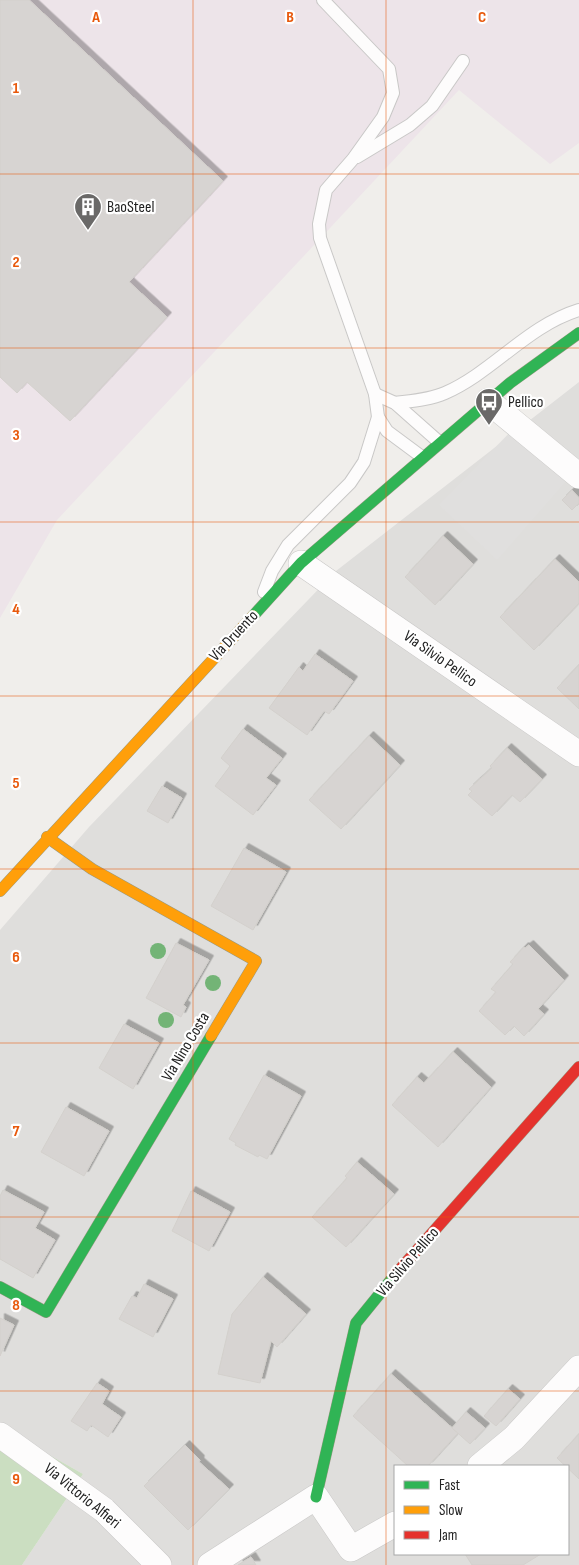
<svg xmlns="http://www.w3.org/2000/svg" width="579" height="1565" viewBox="0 0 579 1565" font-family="'Sofia Sans Condensed',sans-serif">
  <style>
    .residential { fill: #dfdedc; fill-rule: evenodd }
    .industrial { fill: #ede4e9 }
    .forest { fill: #cbdec1 }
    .parking { fill: #e0dfde }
    .building { fill: #d7d4d2; stroke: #d3d0cc; filter: url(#shadow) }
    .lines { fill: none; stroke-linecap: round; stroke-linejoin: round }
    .lane-casing { stroke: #c9c8c7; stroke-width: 14 }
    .street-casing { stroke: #c9c8c7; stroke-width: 26 }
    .fast-casing { stroke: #999a82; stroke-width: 12 }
    .slow-casing { stroke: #999a82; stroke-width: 12 }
    .jam-casing { stroke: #999a82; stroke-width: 12 }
    .lane { stroke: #fdfcfc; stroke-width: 12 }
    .street { stroke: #fdfcfc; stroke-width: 25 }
    .fast { stroke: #30b455; stroke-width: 11 }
    .slow { stroke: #ff9f0a; stroke-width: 11 }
    .jam { stroke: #e5322d; stroke-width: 11 }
    .tree { fill: #73b476 }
    .grid { fill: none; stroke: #e8590c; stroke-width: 1; stroke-opacity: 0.55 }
    .labels { text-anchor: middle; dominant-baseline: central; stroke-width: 4.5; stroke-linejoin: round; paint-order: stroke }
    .poi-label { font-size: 16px; fill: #222; stroke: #fff; text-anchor: start }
    .street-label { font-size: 16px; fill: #222; stroke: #fff }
    .grid-label { font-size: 16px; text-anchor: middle; font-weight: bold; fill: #e8590c; stroke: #fff; stroke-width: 4.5; stroke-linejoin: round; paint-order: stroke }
  </style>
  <defs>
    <filter id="shadow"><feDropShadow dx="4.5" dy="-4.5" stdDeviation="0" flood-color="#0004"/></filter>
  </defs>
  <rect width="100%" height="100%" fill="#f0eeeb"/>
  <path class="residential" d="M579,382V1565H22L83,1474L0,1427V930L89,827L336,571ZM395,1466H568V1554H395Z"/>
  <polygon class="industrial" points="0,0 579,0 579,143 550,164 459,90 57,520 0,618"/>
  <polygon class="forest" points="0,1427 83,1474 22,1565 0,1565"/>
  <polygon class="parking" points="517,425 574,472 497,560 439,505"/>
  <g class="building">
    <polygon points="0,0 29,0 223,181 129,282 167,317 70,421 27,382 17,393 0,377"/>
    <polygon points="572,490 579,498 579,503 572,510 562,500"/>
    <polygon points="443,536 473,564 435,605 405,577"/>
    <polygon points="555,559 579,582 579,603 534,650 500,617"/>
    <polygon points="315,654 353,681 329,714 324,711 307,735 269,708 299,667 303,671"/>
    <polygon points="579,665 579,709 557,688"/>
    <polygon points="243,729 282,758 266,778 276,785 253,815 215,786 230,766 221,758"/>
    <polygon points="369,736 400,765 341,829 309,800"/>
    <polygon points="507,748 542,779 520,802 512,795 492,816 468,795 472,791 469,789 492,768 490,766"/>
    <polygon points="162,786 182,798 168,823 147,811"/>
    <polygon points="244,848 286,872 253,930 211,906"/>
    <polygon points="176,943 209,960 183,1005 186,1007 181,1017 146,998"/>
    <polygon points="529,945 564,980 538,1009 544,1014 524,1036 514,1026 505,1035 479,1011 496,992 491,989 513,964 510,962 524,947 525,948"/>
    <polygon points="124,1024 159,1043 133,1089 99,1068"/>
    <polygon points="453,1052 491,1087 438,1147 392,1105 417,1077 424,1083"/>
    <polygon points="264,1075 301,1096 267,1159 259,1155 258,1157 235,1145 236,1143 229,1139"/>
    <polygon points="66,1107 109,1131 84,1176 41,1152"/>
    <polygon points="357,1162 394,1194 346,1247 312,1217 347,1178 345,1176"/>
    <polygon points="3,1190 44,1212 35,1228 55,1240 33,1278 0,1259 0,1196"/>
    <polygon points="191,1191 230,1212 209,1251 172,1231"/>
    <polygon points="263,1277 306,1314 277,1347 271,1341 260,1383 218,1374 232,1314"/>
    <polygon points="144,1284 173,1299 153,1337 119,1319 132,1296 137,1298"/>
    <polygon points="0,1318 14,1325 0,1356"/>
    <polygon points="391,1374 458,1433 428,1466 408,1466 353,1416"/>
    <polygon points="97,1383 109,1391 102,1404 121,1417 108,1437 91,1425 87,1431 71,1421"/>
    <polygon points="508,1389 520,1399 496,1426 484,1416"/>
    <polygon points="466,1412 485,1428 470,1444 452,1428"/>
    <polygon points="579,1434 579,1479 557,1458"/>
    <polygon points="185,1445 200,1460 199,1462 229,1489 188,1530 144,1486"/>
    <polygon points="465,1554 541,1554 523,1565 472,1565"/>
    <polygon points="251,1557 256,1565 238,1565"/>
  </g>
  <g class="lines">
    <defs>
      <g id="lane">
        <polyline points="323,0 389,69 393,93 383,117 353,159 326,190 319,224 320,238 375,394 378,417 387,431 422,457"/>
        <polyline points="357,157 410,125 432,106 463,61"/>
        <polyline points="375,394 395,403 439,442"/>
        <path d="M395,403C411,401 429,400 445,393C493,372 527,326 579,310"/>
        <polyline points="264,592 272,571 288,545 350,483 364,462 378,417"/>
      </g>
      <g id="street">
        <polyline points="488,401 579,476"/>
        <polyline points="301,563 579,754"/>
        <polyline points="0,1435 104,1510 159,1565"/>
        <polyline points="480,1466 514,1438 579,1368"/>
        <polyline points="210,1565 316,1497 351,1549 395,1524"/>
      </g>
      <g id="fast">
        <polyline points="253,616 301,563 510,383 579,333"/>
        <polyline points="0,1287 46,1312 211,1036"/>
        <polyline points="316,1497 356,1323 395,1275"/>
      </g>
      <g id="slow">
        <polyline points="47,837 92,869 256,961 211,1036"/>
        <polyline points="0,891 253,616"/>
      </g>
      <polyline id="jam" points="395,1275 579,1067"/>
    </defs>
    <use href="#lane" class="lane-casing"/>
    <use href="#street" class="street-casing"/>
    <use href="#fast" class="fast-casing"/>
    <use href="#slow" class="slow-casing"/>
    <use href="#jam" class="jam-casing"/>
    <use href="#lane" class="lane"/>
    <use href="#street" class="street"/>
    <use href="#fast" class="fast"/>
    <use href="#slow" class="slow"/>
    <use href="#jam" class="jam"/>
  </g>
  <g class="tree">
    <circle cx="158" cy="951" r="8"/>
    <circle cx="213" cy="983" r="8"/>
    <circle cx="166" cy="1020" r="8"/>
  </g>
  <path class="grid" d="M193,0V1565M386,0V1565M0,174H579M0,348H579M0,522H579M0,696H579M0,869H579M0,1043H579M0,1217H579M0,1391H579"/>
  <defs>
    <symbol id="building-pin" viewBox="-11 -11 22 30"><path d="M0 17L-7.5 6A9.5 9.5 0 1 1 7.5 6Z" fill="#6a6968" stroke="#fff"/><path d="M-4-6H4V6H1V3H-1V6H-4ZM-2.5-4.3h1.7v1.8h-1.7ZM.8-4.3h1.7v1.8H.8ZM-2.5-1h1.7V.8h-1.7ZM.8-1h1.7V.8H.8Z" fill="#fff"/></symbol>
    <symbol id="bus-pin" viewBox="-11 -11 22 30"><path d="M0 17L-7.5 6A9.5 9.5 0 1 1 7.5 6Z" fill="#6a6968" stroke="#fff"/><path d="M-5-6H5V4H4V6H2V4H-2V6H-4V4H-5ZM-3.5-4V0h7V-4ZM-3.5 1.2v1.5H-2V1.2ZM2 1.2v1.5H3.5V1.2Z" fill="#fff"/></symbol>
  </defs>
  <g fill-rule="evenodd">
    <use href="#building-pin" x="72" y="191" width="32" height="43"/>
    <use href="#bus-pin" x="473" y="386" width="32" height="43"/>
  </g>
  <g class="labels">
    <g class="poi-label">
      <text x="107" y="207">BaoSteel</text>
      <text x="508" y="402">Pellico</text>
    </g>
    <g class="street-label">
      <text transform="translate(234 636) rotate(-47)">Via Druento</text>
      <text transform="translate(440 659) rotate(35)">Via Silvio Pellico</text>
      <text transform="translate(186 1047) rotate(-59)">Via Nino Costa</text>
      <text transform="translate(408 1262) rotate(-49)">Via Silvio Pellico</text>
      <text transform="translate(82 1496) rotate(39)">Via Vittorio Alfieri</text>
    </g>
  </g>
  <g class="grid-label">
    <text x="96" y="22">A</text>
    <text x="290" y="22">B</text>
    <text x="482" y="22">C</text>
    <text x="16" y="93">1</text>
    <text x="16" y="267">2</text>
    <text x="16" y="440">3</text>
    <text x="16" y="614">4</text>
    <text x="16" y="788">5</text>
    <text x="16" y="962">6</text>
    <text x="16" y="1136">7</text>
    <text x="16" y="1310">8</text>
    <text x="16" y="1484">9</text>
  </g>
  <rect x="394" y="1465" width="175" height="90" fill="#ffffff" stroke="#a7a7a7"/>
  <rect x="404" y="1481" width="25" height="8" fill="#30b455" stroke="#a7a7a7"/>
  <text x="439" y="1490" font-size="15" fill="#222222">Fast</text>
  <rect x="404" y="1506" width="25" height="8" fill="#ff9f0a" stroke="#a7a7a7"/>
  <text x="439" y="1515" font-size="15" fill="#222222">Slow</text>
  <rect x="404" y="1531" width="25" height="8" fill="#e5322d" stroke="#a7a7a7"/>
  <text x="439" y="1540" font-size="15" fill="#222222">Jam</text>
</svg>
